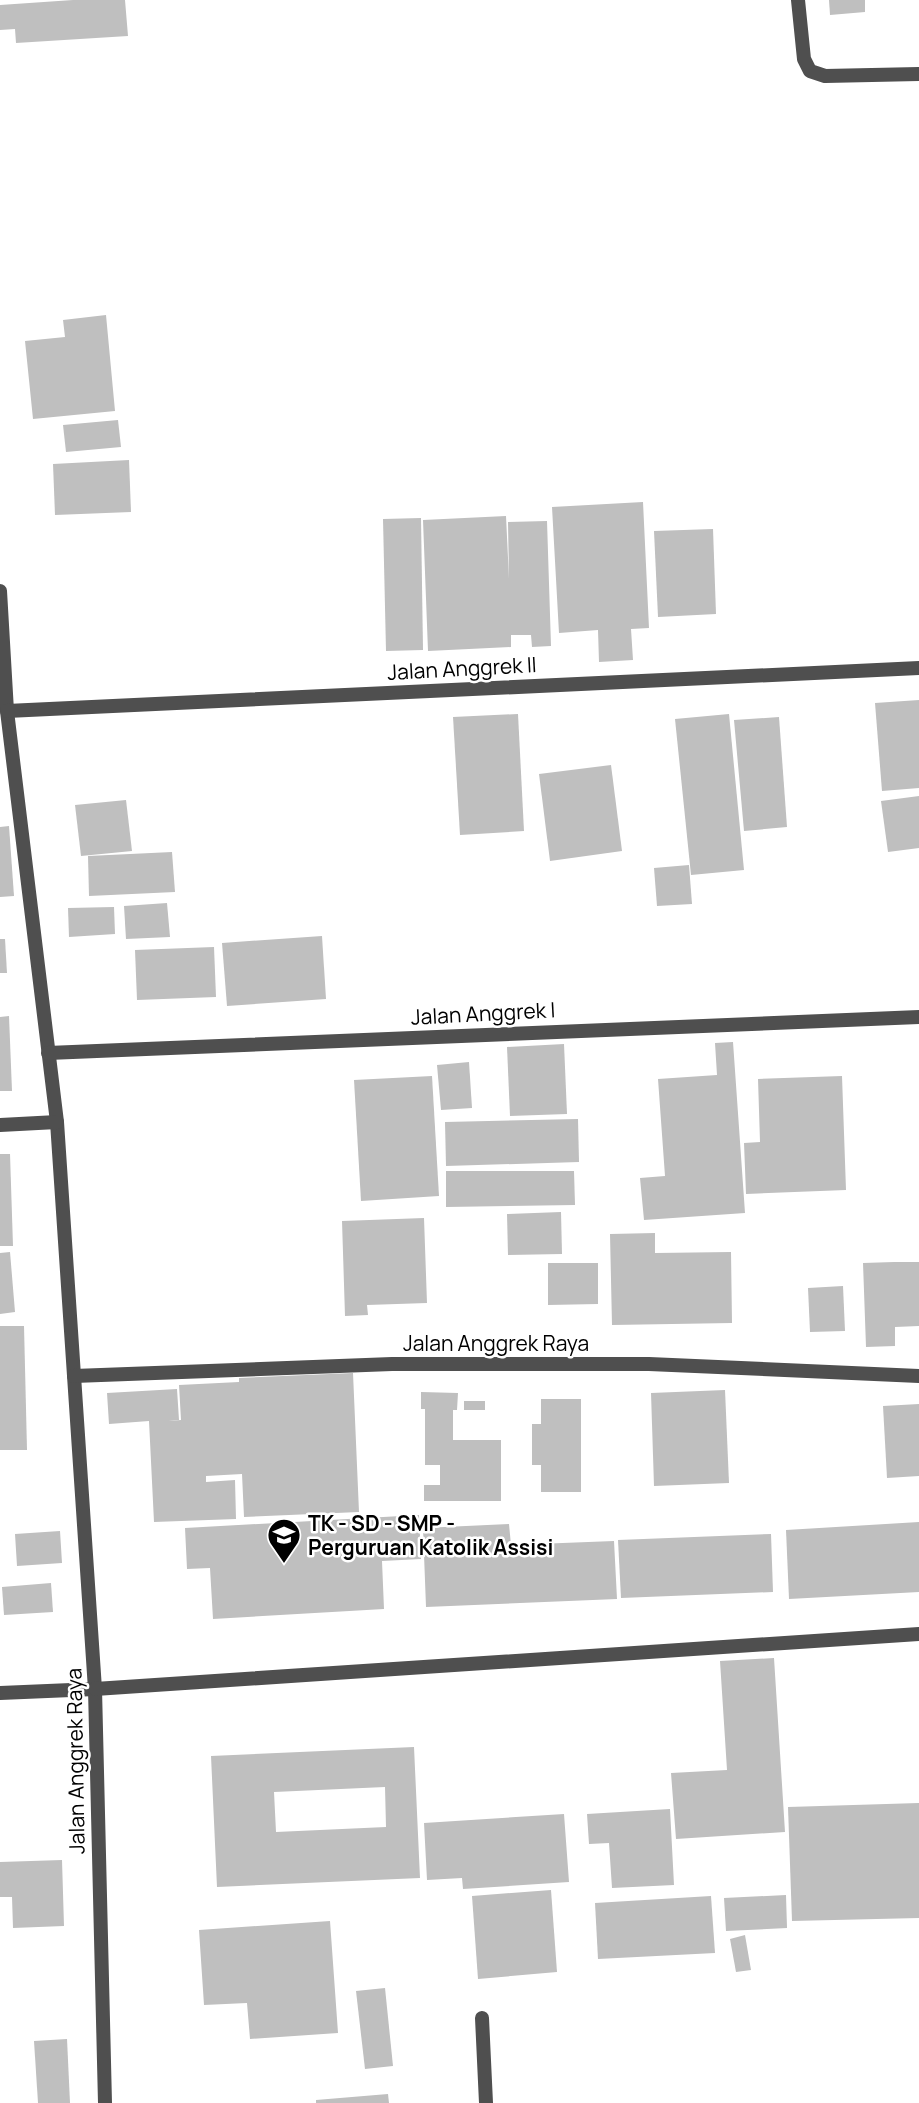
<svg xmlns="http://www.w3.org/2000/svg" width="919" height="2103" viewBox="0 0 919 2103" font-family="Manrope,sans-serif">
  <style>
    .building { fill: #bfbfbf; fill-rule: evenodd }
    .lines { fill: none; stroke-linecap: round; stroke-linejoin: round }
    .lane { stroke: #4f4f4f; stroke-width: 14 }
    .street { stroke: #4f4f4f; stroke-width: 14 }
    .labels { text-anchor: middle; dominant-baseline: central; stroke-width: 5; stroke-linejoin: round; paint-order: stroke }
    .street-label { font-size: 21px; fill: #000; stroke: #fff }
    .poi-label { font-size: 21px; font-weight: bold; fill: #000; stroke: #fff; text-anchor: start }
  </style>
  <rect width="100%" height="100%" fill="#fff"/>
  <g class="building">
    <polygon points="73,0 125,0 128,36 16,43 15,29 0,30 0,5"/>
    <polygon points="829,0 865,0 865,12 830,15"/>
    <polygon points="106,315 115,411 33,419 25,341 65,337 63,320"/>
    <polygon points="118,420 121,447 66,452 63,425"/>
    <polygon points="129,460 131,512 55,515 53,464"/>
    <polygon points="643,502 649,628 631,629 633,660 599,662 598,630 559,633 552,507"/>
    <polygon points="506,516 509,579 508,522 547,521 551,646 532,647 531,635 511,635 511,647 428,651 423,520"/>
    <polygon points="421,518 423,650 386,651 383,519"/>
    <polygon points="713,529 716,614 658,617 654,531"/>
    <polygon points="919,700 919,788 882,791 875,703"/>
    <polygon points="518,714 524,831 460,835 453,717"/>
    <polygon points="729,714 744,870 691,875 675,719"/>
    <polygon points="779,717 787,827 744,831 734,720"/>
    <polygon points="611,765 622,851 550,861 539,774"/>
    <polygon points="919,796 919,848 888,852 881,801"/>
    <polygon points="126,800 132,851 81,856 75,805"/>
    <polygon points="9,826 14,896 0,897 0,827"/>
    <polygon points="172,852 175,892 89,896 88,856"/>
    <polygon points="689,865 692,904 657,906 654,868"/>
    <polygon points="167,903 170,937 126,939 124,906"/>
    <polygon points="114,907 115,934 69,937 68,908"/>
    <polygon points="322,936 326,999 227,1006 222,943"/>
    <polygon points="0,939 5,939 7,973 0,973"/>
    <polygon points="214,947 216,997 137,1000 135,950"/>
    <polygon points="9,1016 12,1091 0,1091 0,1017"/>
    <polygon points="733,1042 745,1213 644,1220 640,1178 665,1176 658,1079 717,1075 715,1043"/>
    <polygon points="564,1044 567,1114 510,1116 507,1047"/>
    <polygon points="469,1062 472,1108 441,1110 437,1065"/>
    <polygon points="432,1076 439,1196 361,1201 354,1080"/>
    <polygon points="842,1076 846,1190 746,1194 744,1143 760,1142 758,1079"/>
    <polygon points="578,1119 579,1162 446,1166 445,1122"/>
    <polygon points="0,1154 10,1154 13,1246 0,1246"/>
    <polygon points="446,1171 574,1171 575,1205 446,1207"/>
    <polygon points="561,1212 562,1254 508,1255 507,1214"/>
    <polygon points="424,1218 427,1303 367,1305 368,1315 345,1316 342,1221"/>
    <polygon points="655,1233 655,1253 731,1252 732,1323 612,1325 610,1234"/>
    <polygon points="10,1252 15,1312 0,1314 0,1253"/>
    <polygon points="894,1262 919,1262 919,1326 895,1327 895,1346 866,1347 863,1263"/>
    <polygon points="548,1263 598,1263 598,1304 548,1305"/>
    <polygon points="843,1286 845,1331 810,1332 808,1288"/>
    <polygon points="0,1326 24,1326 27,1450 0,1450"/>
    <polygon points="353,1373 359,1512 244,1517 242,1474 206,1476 206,1482 235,1480 236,1519 154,1522 149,1421 109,1424 107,1393 177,1389 179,1420 169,1421 181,1420 179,1385 239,1382 239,1378"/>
    <polygon points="725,1390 729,1483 654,1486 651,1393"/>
    <polygon points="421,1392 458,1393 457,1410 453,1410 453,1440 501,1440 501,1501 424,1501 424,1485 440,1485 440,1465 425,1465 425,1409 421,1409"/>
    <polygon points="541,1399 581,1399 581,1492 541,1492 541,1465 532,1465 532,1424 541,1424"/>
    <rect x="464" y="1401" width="21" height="9"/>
    <polygon points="919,1404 919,1476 887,1478 883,1406"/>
    <polygon points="419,1515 421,1559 382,1561 384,1609 213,1619 210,1568 187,1569 185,1528"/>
    <polygon points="919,1522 919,1592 789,1599 786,1530"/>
    <polygon points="509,1524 511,1545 614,1541 617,1599 426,1607 423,1528"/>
    <polygon points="60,1531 62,1563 17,1566 15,1534"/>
    <polygon points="771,1534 773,1592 621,1598 618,1540"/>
    <polygon points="51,1583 53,1612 4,1615 2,1587"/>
    <polygon points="774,1658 785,1832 676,1839 671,1773 727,1770 720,1661"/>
    <path d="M414,1747L420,1878L217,1887L211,1756ZM385,1787L386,1827L276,1832L274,1792Z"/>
    <polygon points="919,1803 919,1918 792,1921 788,1807"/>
    <polygon points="670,1809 674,1885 612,1888 609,1843 589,1844 587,1814"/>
    <polygon points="564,1814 569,1882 463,1889 462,1878 427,1880 424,1823"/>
    <polygon points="62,1860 64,1926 13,1928 12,1897 0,1897 0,1862"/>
    <polygon points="551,1890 557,1972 478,1979 472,1896"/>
    <polygon points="786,1895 787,1928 726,1931 724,1898"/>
    <polygon points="711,1896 715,1953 598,1959 595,1903"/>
    <polygon points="330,1921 338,2033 250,2039 247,2003 204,2005 199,1930"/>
    <polygon points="745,1935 751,1970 736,1972 730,1939"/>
    <polygon points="385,1988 393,2066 365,2069 356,1991"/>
    <polygon points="67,2039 70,2103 38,2103 34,2041"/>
    <polygon points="388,2094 389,2103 316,2103 316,2100"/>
  </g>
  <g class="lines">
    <g class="lane">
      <polyline points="0,1693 95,1689"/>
      <polyline points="482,2018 486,2103"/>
    </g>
    <g class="street">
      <polyline points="798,0 804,59 810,71 825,76 919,74"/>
      <polyline points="0,591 7,711 57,1122 95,1689 105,2103"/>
      <polyline points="7,711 919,668"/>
      <polyline points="48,1053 919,1017"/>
      <polyline points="0,1125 57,1122"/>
      <polyline points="74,1376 392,1364 649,1364 919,1376"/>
      <polyline points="95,1689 919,1634"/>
    </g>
  </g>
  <defs>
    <symbol id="school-pin" viewBox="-11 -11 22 30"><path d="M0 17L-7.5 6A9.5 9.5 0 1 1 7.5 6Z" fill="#000" stroke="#fff"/><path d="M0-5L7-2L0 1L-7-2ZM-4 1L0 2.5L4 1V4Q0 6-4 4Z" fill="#fff"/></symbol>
  </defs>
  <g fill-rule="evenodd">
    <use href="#school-pin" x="265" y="1516" width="38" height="52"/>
  </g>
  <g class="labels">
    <g class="street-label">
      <text transform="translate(462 668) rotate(-3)">Jalan Anggrek II</text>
      <text transform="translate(483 1013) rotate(-3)">Jalan Anggrek I</text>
      <text x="496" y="1343">Jalan Anggrek Raya</text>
      <text transform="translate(75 1761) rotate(-91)">Jalan Anggrek Raya</text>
    </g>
    <g class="poi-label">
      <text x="308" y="1523">TK - SD - SMP -<tspan x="308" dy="24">Perguruan Katolik Assisi</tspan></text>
    </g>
  </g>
</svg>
